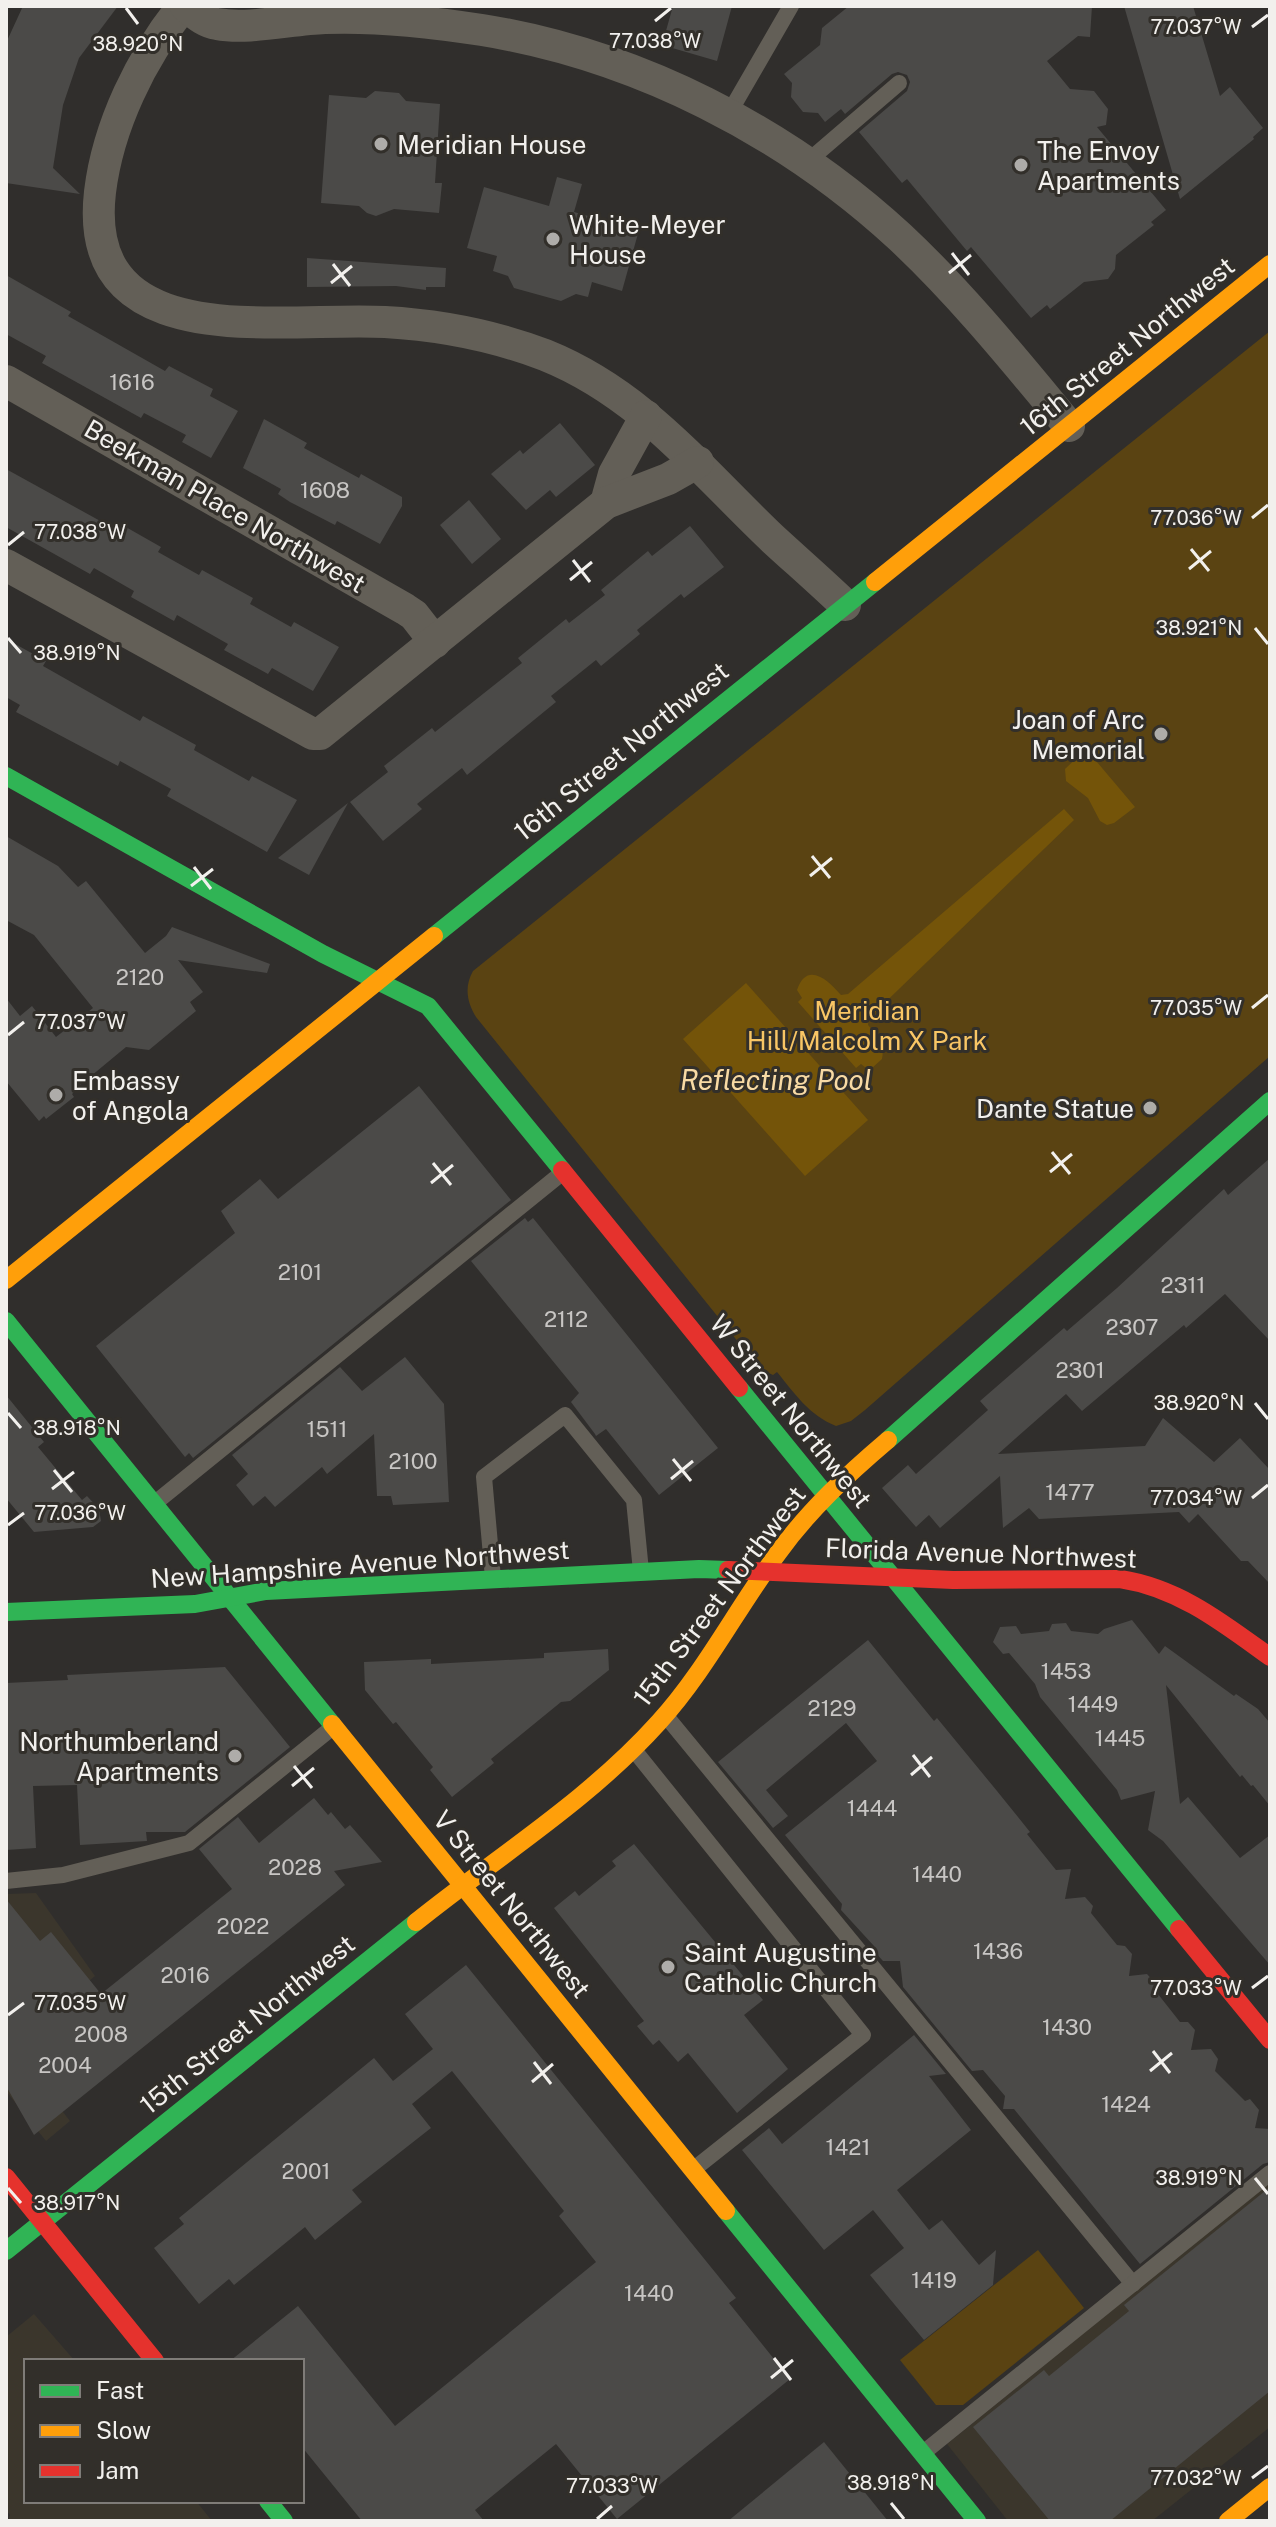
<svg xmlns="http://www.w3.org/2000/svg" width="1276" height="2527" viewBox="0 0 1276 2527" font-family="'Public Sans',sans-serif">
  <style>
    .built { fill: #3b362c }
    .green { fill: #5a4312 }
    .water { fill: #745409 }
    .building { fill: #4b4a48 }
    .lines { fill: none; stroke-linecap: round; stroke-linejoin: round }
    .lane { stroke: #635f57; stroke-width: 16 }
    .street { stroke: #635f57; stroke-width: 32 }
    .fast { stroke: #30b455; stroke-width: 18 }
    .slow { stroke: #ff9f0a; stroke-width: 18 }
    .jam { stroke: #e5322d; stroke-width: 18 }
    .ticks { fill: none; stroke: #f2f0ed; stroke-width: 3 }
    .poi-dot { fill: #aeaca9; stroke: #322f2a; stroke-width: 3 }
    .labels { text-anchor: middle; dominant-baseline: central; stroke-width: 6; stroke-linejoin: round; paint-order: stroke }
    .number-label { font-size: 22px; fill: #c8c6c4 }
    .poi-label { font-size: 26px; fill: #f2f0ed; stroke: #322f2a; text-anchor: start }
    .street-label { font-size: 26px; fill: #f2f0ed; stroke: #322f2a }
    .park-label { font-size: 26px; fill: #f9c665; stroke: #322f2a }
    .water-label { font-size: 28px; font-style: italic; fill: #f8daa4; stroke: #322f2a }
    .ticks-label { font-size: 20px; text-anchor: middle; fill: #f2f0ed; stroke: #322f2a; stroke-width: 6; stroke-linejoin: round; paint-order: stroke }
  </style>
  <rect width="100%" height="100%" fill="#302e2c"/>
  <g class="built">
    <polygon points="36,1893 95,1976 11,2045 70,2121 46,2141 6,2091 6,1894"/>
    <polygon points="1270,2181 1270,2427 1152,2521 1008,2521 947,2444"/>
    <polygon points="34,2314 75,2361 26,2361 26,2501 196,2501 212,2521 8,2521 10,2515 6,2510 6,2337"/>
  </g>
  <g class="green">
    <path d="M1270,331V1056L865,1410L851,1421L836,1426C809,1415 795,1394 777,1372L773,1375L760,1369L476,1017C467,1002 464,987 473,971Z"/>
    <polygon points="1038,2250 1084,2308 963,2405 936,2405 900,2360"/>
  </g>
  <g class="water">
    <polygon points="1086,749 1135,807 1114,823 1107,825 1100,821 1088,798 1066,781 1065,769"/>
    <path d="M1064,809L1074,820L869,1018L868,1025C878,1036 885,1044 882,1059L872,1068H866L861,1064L856,1068L798,1002L802,998L797,990C807,960 829,981 841,995L848,994Z"/>
    <polygon points="746,983 868,1120 805,1176 683,1039"/>
  </g>
  <g class="building">
    <polygon points="23,6 118,6 79,58 63,105 53,168 80,194 6,183 6,43"/>
    <polygon points="673,6 732,6 717,61 662,45"/>
    <polygon points="849,6 1092,6 1090,37 1078,36 1047,61 1070,89 1094,91 1108,109 1106,125 1097,127 1166,210 1151,222 1154,225 1116,255 1115,269 1108,279 1084,282 1050,309 1047,305 1031,318 971,247 967,251 907,179 902,183 859,132 907,91 910,82 907,75 898,72 892,74 845,114 841,109 825,122 818,113 803,112 791,97 792,83 784,74 820,45 822,28"/>
    <polygon points="1124,6 1193,6 1220,96 1230,87 1263,128 1253,137 1254,139 1180,199"/>
    <polygon points="375,91 399,93 406,101 440,104 435,183 442,183 439,213 394,209 376,216 367,213 359,206 321,203 329,95 366,98"/>
    <polygon points="557,177 582,184 574,212 639,230 622,291 592,282 588,297 576,294 561,301 514,288 508,276 493,271 497,256 467,248 484,187 549,206"/>
    <polygon points="307,258 446,268 445,287 426,287 426,290 396,286 307,287"/>
    <polygon points="6,275 71,312 68,316 165,371 169,366 213,389 210,396 238,411 211,458 182,442 186,435 144,413 141,418 42,363 46,356 6,334"/>
    <polygon points="264,419 307,443 304,448 359,478 361,474 402,497 402,506 380,544 337,521 335,525 290,502 278,494 281,489 243,468"/>
    <polygon points="560,423 595,465 556,497 550,490 526,510 491,474 520,450 523,454"/>
    <polygon points="6,469 113,528 117,522 161,547 158,552 199,575 202,570 253,598 250,604 291,627 294,622 339,647 313,691 272,668 268,674 224,650 228,644 177,615 174,621 131,597 134,591 94,568 90,574 6,527"/>
    <polygon points="469,500 501,539 472,564 440,525"/>
    <polygon points="690,526 724,567 684,598 681,594 637,630 640,634 601,666 596,660 551,696 556,702 467,775 462,768 417,804 422,809 383,841 350,802 388,772 384,766 432,728 435,732 522,663 518,658 566,619 569,623 605,595 601,590 648,551 652,556"/>
    <polygon points="6,639 46,661 43,666 140,721 143,716 196,745 194,750 249,781 252,776 297,800 267,852 167,796 171,789 120,761 118,766 16,712 20,705 6,697"/>
    <polygon points="348,803 309,875 278,858"/>
    <polygon points="6,836 58,866 78,887 86,881 145,953 166,936 172,927 270,964 267,973 178,960 203,992 190,1002 196,1011 149,1050 126,1047 79,1086 80,1087 72,1094 74,1097 46,1119 44,1116 39,1121 6,1081 6,998 20,1016 32,1006 56,1037 93,1008 34,935 6,920"/>
    <polygon points="419,1086 511,1200 193,1458 189,1453 185,1457 96,1346 235,1233 221,1211 260,1179 278,1199"/>
    <polygon points="1270,1158 1270,1341 1225,1294 1186,1328 1184,1325 1082,1411 1066,1394 998,1454 1145,1446 1163,1418 1214,1462 1240,1438 1270,1470 1270,1584 1248,1561 1241,1561 1198,1514 1189,1523 1179,1512 1039,1519 1029,1508 1003,1528 1000,1476 940,1528 929,1515 916,1527 882,1488 908,1465 916,1474 988,1410 980,1401 1064,1328 1067,1331 1117,1288 1224,1189 1228,1195"/>
    <polygon points="525,1218 528,1222 533,1218 718,1448 659,1495 606,1429 596,1436 595,1434 571,1402 579,1393 471,1261"/>
    <polygon points="405,1357 444,1404 449,1502 393,1505 391,1496 377,1496 374,1434 327,1474 322,1467 275,1507 265,1496 253,1506 236,1485 248,1474 232,1455 340,1367 362,1391"/>
    <polygon points="6,1395 44,1442 38,1447 82,1500 87,1496 99,1509 101,1521 93,1527 34,1532 6,1498"/>
    <polygon points="1132,1620 1159,1654 1165,1646 1234,1696 1236,1694 1258,1709 1270,1723 1270,1806 1253,1785 1251,1786 1242,1775 1240,1777 1166,1685 1180,1804 1188,1797 1240,1858 1270,1835 1270,1965 1163,1841 1148,1830 1155,1791 1121,1800 1117,1790 1040,1697 1035,1684 1009,1653 1003,1654 993,1642 1000,1627 1016,1626 1021,1634 1049,1631 1052,1624 1066,1623 1071,1631 1098,1634 1104,1629"/>
    <polygon points="868,1640 934,1721 937,1718 997,1791 1030,1832 1027,1834 1056,1870 1071,1869 1065,1899 1085,1897 1093,1906 1091,1913 1117,1945 1125,1946 1132,1954 1129,1976 1147,1974 1155,1983 1154,1989 1180,2022 1188,2022 1195,2030 1191,2050 1211,2049 1218,2059 1215,2071 1245,2101 1250,2099 1259,2110 1255,2128 1270,2129 1270,2162 1263,2164 1140,2264 1014,2109 1003,2109 1005,2096 983,2070 972,2071 903,1987 900,1961 883,1961 874,1951 874,1946 841,1910 842,1904 785,1835 877,1761 846,1723 766,1790 788,1816 773,1828 718,1762"/>
    <polygon points="608,1649 609,1670 570,1701 561,1702 491,1759 494,1763 452,1797 430,1770 433,1767 396,1722 393,1724 365,1690 364,1662 431,1659 431,1664 544,1658 544,1653"/>
    <polygon points="225,1667 290,1747 185,1832 146,1832 147,1841 80,1845 77,1785 33,1786 36,1848 6,1850 6,1683 68,1680 67,1675"/>
    <polygon points="314,1798 328,1815 331,1812 345,1829 350,1825 382,1862 334,1871 345,1885 34,2135 6,2086 6,1899 40,1941 51,1932 101,1994 232,1889 199,1849 238,1817 259,1843"/>
    <polygon points="634,1844 763,2000 744,2015 788,2069 737,2113 688,2053 678,2062 659,2040 653,2045 637,2026 644,2021 554,1908 575,1891 579,1896 616,1866 612,1861"/>
    <polygon points="466,1965 736,2298 729,2303 790,2379 617,2519 556,2444 475,2510 484,2521 362,2521 302,2447 302,2361 230,2361 298,2306 395,2426 596,2262 559,2216 564,2211 452,2071 412,2104 431,2128 352,2190 362,2202 315,2240 305,2227 234,2285 229,2279 199,2304 154,2248 184,2224 179,2218 374,2058 393,2081 433,2049 405,2014"/>
    <polygon points="914,2035 946,2074 929,2076 971,2130 897,2190 929,2230 942,2220 979,2265 996,2250 993,2285 924,2340 870,2275 904,2248 873,2210 824,2250 742,2150 769,2128 782,2144"/>
    <polygon points="1270,2187 1270,2391 1110,2521 1050,2521 973,2427 1044,2370 1049,2376 1129,2311 1124,2305"/>
    <polygon points="824,2442 888,2521 728,2521"/>
  </g>
  <g class="lines">
    <g class="lane">
      <polyline points="728,115 791,6"/>
      <polyline points="807,162 899,83"/>
      <polyline points="155,1503 562,1173"/>
      <polyline points="493,1578 484,1477 565,1415 634,1500 641,1571"/>
      <polyline points="666,1716 1133,2284"/>
      <polyline points="634,1750 863,2035 694,2169"/>
      <polyline points="6,1881 63,1875 189,1843 333,1727"/>
      <polyline points="923,2453 1270,2173"/>
    </g>
    <g class="street">
      <path d="M183,6C141,58 108,126 100,192C81,358 282,316 385,322C439,325 495,336 545,355C642,394 701,471 774,540C798,562 822,583 845,605"/>
      <path d="M186,6C196,14 204,22 217,24C249,30 292,19 325,18C377,16 431,22 482,30C637,55 785,131 900,237C961,294 1015,361 1069,426"/>
      <polyline points="6,381 405,609 414,615 435,642"/>
      <polyline points="606,503 614,474 646,416"/>
      <polyline points="6,565 313,734 320,734 606,503 668,479 698,462"/>
    </g>
    <g class="fast">
      <polyline points="6,776 323,954 428,1006 562,1170"/>
      <polyline points="434,936 875,582"/>
      <polyline points="6,1321 332,1724"/>
      <polyline points="739,1388 1179,1929"/>
      <polyline points="888,1440 1270,1101"/>
      <polyline points="6,1612 195,1604 266,1591 699,1569 728,1570"/>
      <polyline points="726,2211 977,2521"/>
      <polyline points="6,2251 416,1922"/>
      <polyline points="268,2501 284,2521"/>
    </g>
    <g class="slow">
      <polyline points="875,582 1270,264"/>
      <polyline points="6,1280 434,936"/>
      <polyline points="332,1724 726,2211"/>
      <path d="M416,1922C498,1856 588,1801 659,1722C706,1670 737,1608 778,1553C809,1510 848,1474 888,1440"/>
      <polyline points="1228,2521 1270,2487"/>
    </g>
    <g class="jam">
      <polyline points="562,1170 739,1388"/>
      <path d="M728,1570L953,1580L1120,1579C1179,1588 1223,1623 1270,1657"/>
      <polyline points="1179,1929 1270,2040"/>
      <polyline points="6,2177 155,2361"/>
    </g>
  </g>
  <path class="ticks" d="M126,8L138,24M655,21L671,8M1252,27L1268,15M952,253L969,275M333,264L350,286M949,273L971,255M331,283L352,266M1252,518L1268,505M8,545L24,532M1191,549L1209,571M573,560L590,582M1189,569L1211,551M570,580L592,562M1255,628L1268,644M8,638L21,653M812,856L830,878M194,867L211,889M810,876L832,858M191,886L213,869M1252,1008L1268,995M8,1035L24,1022M1052,1152L1070,1174M433,1163L451,1185M1050,1172L1072,1154M431,1183L453,1165M1255,1403L1268,1419M8,1413L21,1428M673,1459L691,1481M54,1470L72,1492M671,1479L693,1461M52,1489L74,1472M1252,1498L1268,1485M8,1525L24,1513M913,1755L930,1777M294,1766L312,1788M911,1775L932,1757M292,1786L314,1768M1252,1988L1268,1976M8,2015L24,2003M1153,2051L1170,2073M534,2062L551,2084M1150,2071L1172,2053M532,2082L553,2064M1255,2178L1268,2194M8,2188L21,2203M774,2358L791,2380M771,2378L793,2360M1252,2478L1268,2466M891,2503L904,2519M597,2519L612,2506"/>
  <g class="poi-dot">
    <circle cx="381" cy="144" r="8"/>
    <circle cx="1021" cy="165" r="8"/>
    <circle cx="553" cy="239" r="8"/>
    <circle cx="1161" cy="734" r="8"/>
    <circle cx="56" cy="1095" r="8"/>
    <circle cx="1150" cy="1108" r="8"/>
    <circle cx="235" cy="1756" r="8"/>
    <circle cx="668" cy="1967" r="8"/>
  </g>
  <g class="labels">
    <g class="number-label">
      <text x="132" y="382">1616</text>
      <text x="325" y="490">1608</text>
      <text x="140" y="977">2120</text>
      <text x="300" y="1272">2101</text>
      <text x="1183" y="1285">2311</text>
      <text x="566" y="1319">2112</text>
      <text x="1132" y="1327">2307</text>
      <text x="1080" y="1370">2301</text>
      <text x="327" y="1429">1511</text>
      <text x="413" y="1461">2100</text>
      <text x="1070" y="1492">1477</text>
      <text x="1066" y="1671">1453</text>
      <text x="1093" y="1704">1449</text>
      <text x="832" y="1708">2129</text>
      <text x="1120" y="1738">1445</text>
      <text x="872" y="1808">1444</text>
      <text x="295" y="1867">2028</text>
      <text x="937" y="1874">1440</text>
      <text x="243" y="1926">2022</text>
      <text x="998" y="1951">1436</text>
      <text x="185" y="1975">2016</text>
      <text x="1067" y="2027">1430</text>
      <text x="101" y="2034">2008</text>
      <text x="65" y="2065">2004</text>
      <text x="1126" y="2104">1424</text>
      <text x="848" y="2147">1421</text>
      <text x="306" y="2171">2001</text>
      <text x="934" y="2280">1419</text>
      <text x="649" y="2293">1440</text>
    </g>
    <g class="poi-label">
      <text x="397" y="144">Meridian House</text>
      <text x="1037" y="150">The Envoy<tspan x="1037" dy="30">Apartments</tspan></text>
      <text x="569" y="224">White-Meyer<tspan x="569" dy="30">House</tspan></text>
      <text x="1145" y="719" text-anchor="end">Joan of Arc<tspan x="1145" dy="30">Memorial</tspan></text>
      <text x="72" y="1080">Embassy<tspan x="72" dy="30">of Angola</tspan></text>
      <text x="1134" y="1108" text-anchor="end">Dante Statue</text>
      <text x="219" y="1741" text-anchor="end">Northumberland<tspan x="219" dy="30">Apartments</tspan></text>
      <text x="684" y="1952">Saint Augustine<tspan x="684" dy="30">Catholic Church</tspan></text>
    </g>
    <g class="street-label">
      <text transform="translate(1127 346) rotate(-39)">16th Street Northwest</text>
      <text transform="translate(225 506) rotate(30)">Beekman Place Northwest</text>
      <text transform="translate(621 751) rotate(-39)">16th Street Northwest</text>
      <text transform="translate(791 1411) rotate(51)">W Street Northwest</text>
      <text transform="translate(981 1553) rotate(2)">Florida Avenue Northwest</text>
      <text transform="translate(360 1564) rotate(-4)">New Hampshire Avenue Northwest</text>
      <text transform="translate(719 1596) rotate(-53)">15th Street Northwest</text>
      <text transform="translate(512 1904) rotate(51)">V Street Northwest</text>
      <text transform="translate(247 2024) rotate(-39)">15th Street Northwest</text>
    </g>
    <g class="park-label">
      <text x="867" y="1010">Meridian<tspan x="867" dy="30">Hill/Malcolm X Park</tspan></text>
    </g>
    <g class="water-label">
      <text x="776" y="1079">Reflecting Pool</text>
    </g>
  </g>
  <g class="ticks-label">
    <text x="1196" y="34">77.037°W</text>
    <text x="655" y="48">77.038°W</text>
    <text x="138" y="51">38.920°N</text>
    <text x="1196" y="525">77.036°W</text>
    <text x="80" y="539">77.038°W</text>
    <text x="1199" y="635">38.921°N</text>
    <text x="77" y="660">38.919°N</text>
    <text x="1196" y="1015">77.035°W</text>
    <text x="80" y="1029">77.037°W</text>
    <text x="1199" y="1410">38.920°N</text>
    <text x="77" y="1435">38.918°N</text>
    <text x="1196" y="1505">77.034°W</text>
    <text x="80" y="1520">77.036°W</text>
    <text x="1196" y="1995">77.033°W</text>
    <text x="80" y="2010">77.035°W</text>
    <text x="1199" y="2185">38.919°N</text>
    <text x="77" y="2210">38.917°N</text>
    <text x="1196" y="2485">77.032°W</text>
    <text x="891" y="2490">38.918°N</text>
    <text x="612" y="2493">77.033°W</text>
  </g>
  <rect width="1276" height="2527" fill="none" stroke="#f2f0ed" stroke-width="16"/>
  <rect x="24" y="2359" width="280" height="144" fill="#322f2a" stroke="#7f7c78" stroke-width="2"/>
  <rect x="40" y="2385" width="40" height="12" fill="#30b455" stroke="#7f7c78" stroke-width="2"/>
  <text x="96" y="2399" font-size="24" fill="#f2f0ed">Fast</text>
  <rect x="40" y="2425" width="40" height="12" fill="#ff9f0a" stroke="#7f7c78" stroke-width="2"/>
  <text x="96" y="2439" font-size="24" fill="#f2f0ed">Slow</text>
  <rect x="40" y="2465" width="40" height="12" fill="#e5322d" stroke="#7f7c78" stroke-width="2"/>
  <text x="96" y="2479" font-size="24" fill="#f2f0ed">Jam</text>
</svg>
